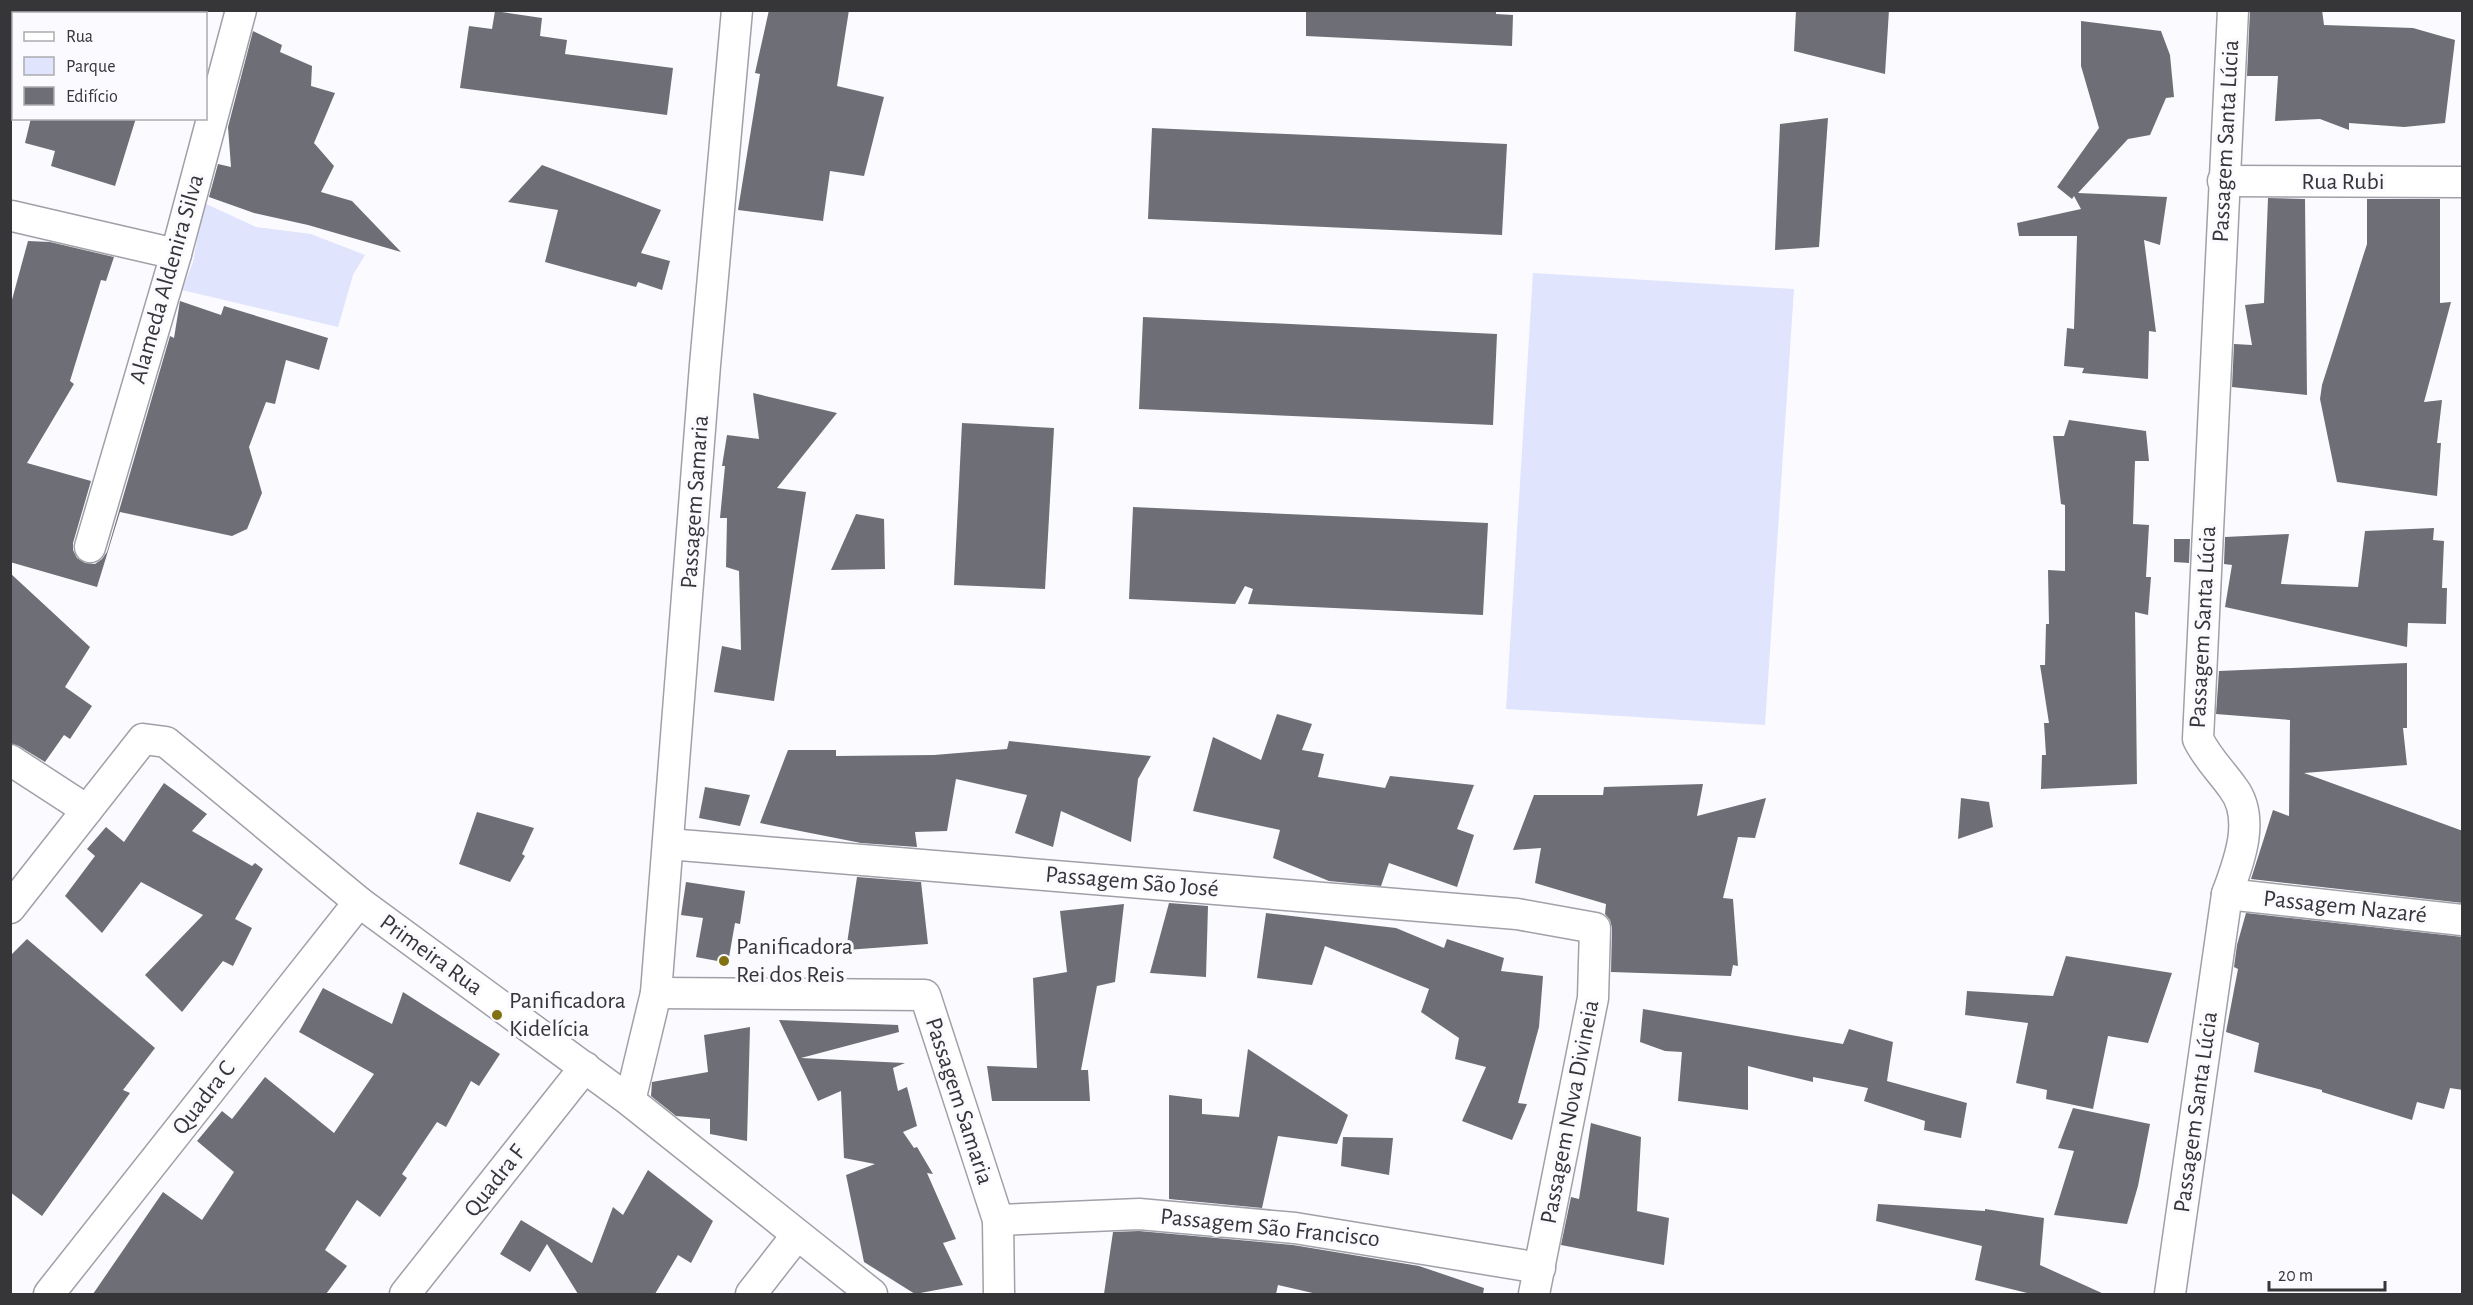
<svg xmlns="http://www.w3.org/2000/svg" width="2473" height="1305" viewBox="0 0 2473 1305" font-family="'Alegreya Sans',sans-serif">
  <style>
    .green { fill: #e0e4fd }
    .building { fill: #6e6f76 }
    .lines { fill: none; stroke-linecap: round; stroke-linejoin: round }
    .minor-casing { stroke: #a0a1a8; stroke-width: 33 }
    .minor { stroke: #fff; stroke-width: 30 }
    .poi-dot { fill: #817111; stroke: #fafaff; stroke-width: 2 }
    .labels { text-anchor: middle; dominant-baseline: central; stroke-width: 6; stroke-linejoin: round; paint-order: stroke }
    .street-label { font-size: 24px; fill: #363639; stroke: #fafaff }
    .poi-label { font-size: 24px; fill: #363639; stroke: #fafaff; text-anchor: start }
  </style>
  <rect width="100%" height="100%" fill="#fafaff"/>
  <g class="green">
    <polygon points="204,203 256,227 311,234 365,255 353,275 338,327 182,290 193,262"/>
    <polygon points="1533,273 1794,289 1765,725 1506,709"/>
  </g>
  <g class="building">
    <polygon points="769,10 849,10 837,86 884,97 864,176 830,171 823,221 738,210 760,74 755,73"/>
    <polygon points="1306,10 1496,10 1496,14 1513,15 1512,46 1306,36"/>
    <polygon points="1796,10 1889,10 1885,74 1794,51"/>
    <polygon points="2250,10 2322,10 2324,25 2413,28 2455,40 2445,123 2404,127 2349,123 2349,130 2320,119 2275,121 2278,76 2247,76"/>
    <polygon points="495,11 542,18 540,36 567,40 565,54 673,68 667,115 460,88 469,26 492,29"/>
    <polygon points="2081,21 2161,31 2170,55 2174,97 2166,98 2150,135 2128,139 2078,193 2167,197 2160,245 2144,240 2156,332 2149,331 2148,379 2082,373 2084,368 2064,366 2067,328 2074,329 2077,236 2019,236 2017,223 2081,209 2074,196 2072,199 2057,187 2099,128 2081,66"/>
    <polygon points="253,31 282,45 280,52 312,66 311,86 335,93 314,143 334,166 321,192 352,201 401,252 308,225 254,213 209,197 218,164 231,167 228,127"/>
    <polygon points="31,118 136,118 115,186 51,166 55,151 25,143"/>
    <polygon points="1828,118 1819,247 1775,250 1780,124"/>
    <polygon points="1152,128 1507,144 1502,235 1148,219"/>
    <polygon points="542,165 661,210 641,253 670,261 662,290 638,282 636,287 545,262 558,210 508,202"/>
    <polygon points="2268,198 2305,199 2307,395 2232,387 2234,344 2252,345 2245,305 2264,303"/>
    <polygon points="2367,199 2440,199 2440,303 2451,302 2424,402 2442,400 2437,443 2441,443 2437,496 2337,482 2320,399 2322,385 2367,244"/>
    <polygon points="28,241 50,242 114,257 106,281 101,280 70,381 74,384 27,463 91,481 73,543 73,550 77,558 85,563 95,564 102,559 107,552 170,336 174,338 180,301 221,315 224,306 328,338 319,370 286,360 275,404 266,402 249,447 262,493 247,529 232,536 120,512 97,587 10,562 10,307"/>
    <polygon points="1143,317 1497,334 1493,425 1139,409"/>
    <polygon points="753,393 837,413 777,488 806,492 774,701 714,692 722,646 741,650 739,571 726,567 727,518 720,518 725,466 722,466 727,435 759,439"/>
    <polygon points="2069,420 2146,431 2149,461 2135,461 2133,524 2149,525 2146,577 2151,577 2148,615 2135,612 2137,784 2041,789 2042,755 2046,755 2044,723 2049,723 2040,665 2045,665 2046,624 2049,624 2048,570 2065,571 2065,505 2061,504 2053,436 2064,436"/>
    <polygon points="962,423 1054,428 1045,589 954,585"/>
    <polygon points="1133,507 1488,523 1483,615 1248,604 1253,589 1245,586 1235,604 1129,599"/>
    <polygon points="856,514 884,519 885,569 831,570"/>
    <polygon points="2434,528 2433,540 2444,541 2442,588 2447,588 2446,624 2408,623 2407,647 2225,607 2232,565 2224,564 2225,537 2289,534 2281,584 2358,587 2365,531"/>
    <polygon points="2174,539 2190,539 2189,563 2174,562"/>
    <polygon points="10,573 90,647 65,687 92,706 70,739 64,735 45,762 19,746 10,743"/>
    <polygon points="2407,663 2407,728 2403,728 2407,765 2304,773 2463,831 2463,903 2251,879 2273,810 2289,816 2290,720 2216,714 2219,671"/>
    <polygon points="1277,714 1312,724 1302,750 1324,754 1318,777 1385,788 1390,776 1474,785 1457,829 1474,835 1457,887 1389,863 1381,886 1329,881 1273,858 1280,830 1193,811 1213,737 1261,760"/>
    <polygon points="1009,741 1151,756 1138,779 1131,842 1061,811 1053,847 1015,833 1027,795 956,779 947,831 915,832 917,847 861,843 760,823 788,750 836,750 836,756 934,755 1007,749"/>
    <polygon points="164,783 207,814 192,831 252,866 255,863 263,869 235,919 252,928 233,966 223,961 182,1012 145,975 203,915 141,882 102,933 65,896 95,856 87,849 106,827 124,842"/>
    <polygon points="1703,784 1697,816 1766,798 1755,838 1738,837 1723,898 1733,899 1738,966 1733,965 1731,976 1611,972 1612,928 1610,920 1605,914 1606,904 1535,883 1541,848 1513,850 1534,795 1603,795 1604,787"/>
    <polygon points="705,787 750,795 740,826 699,818"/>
    <polygon points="1961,798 1989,802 1993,827 1958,839"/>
    <polygon points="477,812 534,828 522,854 525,856 510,882 459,864"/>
    <polygon points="857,877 921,882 928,944 846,950"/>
    <polygon points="686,882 745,891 740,924 735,923 728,963 696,957 703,918 681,915"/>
    <polygon points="1169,903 1208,906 1206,977 1150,973"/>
    <polygon points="1124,904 1115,982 1097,986 1081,1070 1088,1070 1090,1101 992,1101 987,1066 1037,1068 1033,978 1067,972 1060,911"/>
    <polygon points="1266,913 1396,928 1444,948 1447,939 1504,958 1501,971 1543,976 1539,1027 1518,1103 1527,1104 1512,1140 1462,1121 1486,1067 1455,1059 1459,1038 1421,1012 1429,989 1325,946 1312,985 1257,978"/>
    <polygon points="2246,913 2463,937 2463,1090 2450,1088 2444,1109 2417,1102 2412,1120 2322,1092 2322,1090 2254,1072 2259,1043 2226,1032 2238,969 2234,967 2237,945"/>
    <polygon points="27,939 155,1048 123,1090 130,1093 42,1216 10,1192 10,956"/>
    <polygon points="2066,956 2172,973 2148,1043 2108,1036 2093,1109 2046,1099 2047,1090 2016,1083 2028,1023 1965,1015 1967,991 2053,996"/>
    <polygon points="323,988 392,1024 403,992 500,1054 479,1086 471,1081 446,1127 437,1122 402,1174 407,1178 380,1217 357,1200 325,1250 347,1266 326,1294 93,1294 163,1192 202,1220 234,1172 197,1141 222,1111 232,1119 265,1077 334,1133 374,1074 299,1032"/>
    <polygon points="1643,1009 1843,1044 1849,1029 1893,1042 1887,1081 1967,1103 1961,1138 1924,1130 1925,1121 1864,1101 1868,1088 1813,1077 1813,1082 1748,1066 1748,1110 1678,1101 1682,1052 1665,1051 1640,1042"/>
    <polygon points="779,1020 898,1025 899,1032 801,1058 905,1063 893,1068 898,1091 907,1087 917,1126 903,1132 914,1148 917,1147 933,1174 927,1173 956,1239 943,1243 963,1285 915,1294 864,1262 846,1175 875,1164 844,1158 841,1091 818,1101"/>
    <polygon points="750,1027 747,1141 710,1134 710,1119 676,1116 651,1096 652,1082 708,1072 704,1035"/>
    <polygon points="1248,1049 1348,1115 1337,1144 1278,1136 1262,1208 1169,1199 1169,1095 1202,1099 1202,1114 1239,1117"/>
    <polygon points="2073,1108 2150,1124 2138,1186 2127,1224 2054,1215 2074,1151 2058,1148"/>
    <polygon points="1591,1123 1641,1137 1637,1211 1669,1218 1664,1265 1561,1245 1571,1197 1579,1199"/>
    <polygon points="1343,1137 1393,1138 1389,1175 1341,1166"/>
    <polygon points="648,1170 713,1221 691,1263 678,1255 655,1294 578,1294 547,1244 530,1272 500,1254 521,1220 592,1263 613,1207 623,1215"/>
    <polygon points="1878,1204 1985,1211 1985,1209 2044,1218 2040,1265 2104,1294 2031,1294 1975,1280 1982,1246 1876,1221"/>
    <polygon points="1139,1231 1293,1245 1419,1266 1484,1288 1483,1294 1317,1294 1278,1285 1276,1294 1104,1294 1113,1232"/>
  </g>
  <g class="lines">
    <defs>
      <g id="minor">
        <polyline points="2223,181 2462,182"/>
        <polyline points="12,216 176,254"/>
        <polyline points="90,547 176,254 241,10"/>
        <polyline points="10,760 87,810"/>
        <polyline points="668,844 1517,914 1595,928 1593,998 1534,1294"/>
        <polyline points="2227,894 2462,920"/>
        <polyline points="10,908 143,739 166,742 359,902 630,1101 872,1294"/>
        <polyline points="656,993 925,995 998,1220 999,1294"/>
        <polyline points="630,1101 656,993 705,365 737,10"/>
        <polyline points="998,1220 1139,1214 1295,1228 1540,1268"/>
        <polyline points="49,1294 359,902"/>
        <polyline points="405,1294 585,1067"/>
        <polyline points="751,1294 797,1235"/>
        <path d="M2170,1294L2227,894C2239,862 2256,818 2233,788C2221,771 2207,758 2198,739L2233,10"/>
      </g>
    </defs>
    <use href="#minor" class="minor-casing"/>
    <use href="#minor" class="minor"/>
  </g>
  <g class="poi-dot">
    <circle cx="724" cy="961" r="6"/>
    <circle cx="497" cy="1015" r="6"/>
  </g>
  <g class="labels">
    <g class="street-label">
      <text transform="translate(2226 141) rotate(-87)">Passagem Santa Lúcia</text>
      <text x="2343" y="182">Rua Rubi</text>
      <text transform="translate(167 279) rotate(-74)">Alameda Aldenira Silva</text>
      <text transform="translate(695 502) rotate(-86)">Passagem Samaria</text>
      <text transform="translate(2203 627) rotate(-87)">Passagem Santa Lúcia</text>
      <text transform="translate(1132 882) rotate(5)">Passagem São José</text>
      <text transform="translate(2345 907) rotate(6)">Passagem Nazaré</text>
      <text transform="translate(431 955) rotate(36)">Primeira Rua</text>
      <text transform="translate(204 1098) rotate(-52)">Quadra C</text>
      <text transform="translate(959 1101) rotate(72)">Passagem Samaria</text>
      <text transform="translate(1570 1112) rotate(-79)">Passagem Nova Divineia</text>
      <text transform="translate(2196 1112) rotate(-82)">Passagem Santa Lúcia</text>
      <text transform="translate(495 1181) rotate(-52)">Quadra F</text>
      <text transform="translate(1270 1228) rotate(6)">Passagem São Francisco</text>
    </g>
    <g class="poi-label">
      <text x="736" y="947">Panificadora<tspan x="736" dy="28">Rei dos Reis</tspan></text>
      <text x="509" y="1001">Panificadora<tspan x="509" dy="28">Kidelícia</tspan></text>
    </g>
  </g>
  <rect width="2473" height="1305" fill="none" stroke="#363639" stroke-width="24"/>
  <rect x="12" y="12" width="195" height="108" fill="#fafaff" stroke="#acacb0" stroke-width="1.5"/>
  <rect x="24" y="32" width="30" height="9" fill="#ffffff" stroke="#acacb0" stroke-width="1.5"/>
  <text x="66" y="42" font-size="18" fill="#363639">Rua</text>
  <rect x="24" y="57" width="30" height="18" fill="#e0e4fd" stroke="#acacb0" stroke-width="1.5"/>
  <text x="66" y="72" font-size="18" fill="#363639">Parque</text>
  <rect x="24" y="87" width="30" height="18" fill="#6e6f76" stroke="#acacb0" stroke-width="1.5"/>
  <text x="66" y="102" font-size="18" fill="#363639">Edifício</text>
  <path d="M2269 1281v9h116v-9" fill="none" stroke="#363639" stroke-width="3"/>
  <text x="2278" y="1281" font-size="18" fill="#363639" stroke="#fafaff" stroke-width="4.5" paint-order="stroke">20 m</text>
</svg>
